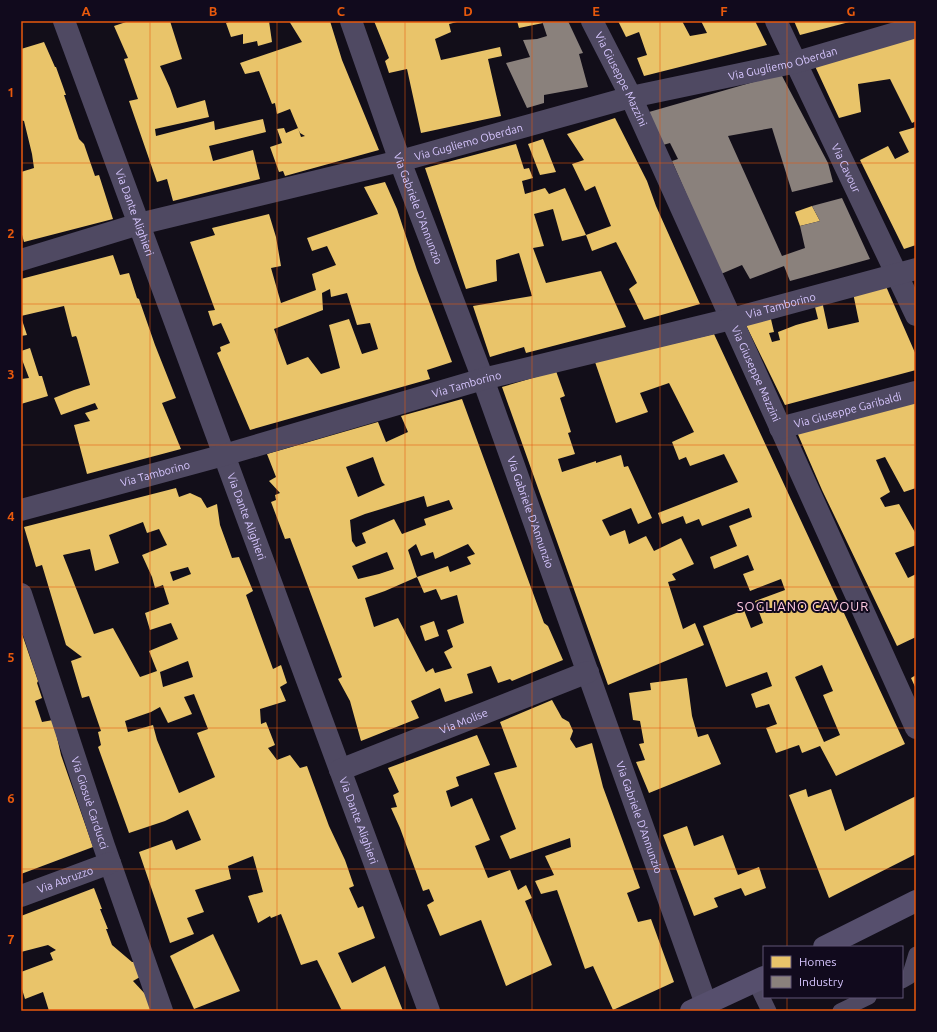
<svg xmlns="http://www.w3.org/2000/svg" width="937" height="1032" viewBox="0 0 937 1032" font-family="Ubuntu,sans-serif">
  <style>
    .homes { fill: #e9c46a; fill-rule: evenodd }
    .industry { fill: #8a817c }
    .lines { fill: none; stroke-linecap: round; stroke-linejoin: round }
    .lane { stroke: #4f4962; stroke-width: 15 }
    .street { stroke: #4f4962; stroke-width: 22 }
    .secondary { stroke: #564f6d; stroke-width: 22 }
    .grid { fill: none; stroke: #e8590c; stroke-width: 1; stroke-opacity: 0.55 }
    .labels { text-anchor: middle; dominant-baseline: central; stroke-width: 4; stroke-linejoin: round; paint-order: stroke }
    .street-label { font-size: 11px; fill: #d7c6ff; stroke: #110a1d }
    .quarter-label { font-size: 13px; letter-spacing: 1px; fill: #ffc8e1; stroke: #110a1d }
    .neatline { fill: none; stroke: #e8590c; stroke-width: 1.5 }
    .grid-label { font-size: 13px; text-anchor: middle; font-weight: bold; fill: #e8590c }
  </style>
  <rect width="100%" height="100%" fill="#120e19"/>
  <g class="homes">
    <polygon points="129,21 170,21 182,59 160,66 170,88 177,108 205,100 209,117 155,129 156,136 214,121 215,130 263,119 266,132 209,146 213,161 253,150 260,179 173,201 167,179 157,182 129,101 138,99 124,59 128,58 114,26"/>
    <polygon points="232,21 269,21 272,42 258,46 257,41 243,44 243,34 231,37 226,23"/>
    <polygon points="289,21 330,21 342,60 379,150 285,176 283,171 279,172 270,147 282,143 277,129 284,128 286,133 298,128 301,137 305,136 300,133 290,109 277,114 275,103 272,104 259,71 245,74 240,63 302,42"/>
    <polygon points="374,21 461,21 449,24 451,32 435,39 441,60 500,47 502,56 488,59 501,116 421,133 407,69 389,73 385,61 389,58"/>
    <polygon points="517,21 542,21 543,23 519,28"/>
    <polygon points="618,21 682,21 690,36 707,33 701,21 755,21 767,45 644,76 637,58 647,55 639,32 626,37"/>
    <polygon points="794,21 853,21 800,35"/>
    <polygon points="916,33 916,121 912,123 890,79 858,84 861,112 839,118 814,64"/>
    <polygon points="44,42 55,67 56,67 66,95 64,95 79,139 84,144 95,176 99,175 113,219 24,242 21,231 21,172 34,168 32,154 24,121 21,120 21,49"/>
    <polygon points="615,118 647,181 656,206 700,304 644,320 629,289 637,283 616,242 592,251 586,235 562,241 553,209 534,214 544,246 533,248 546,283 601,271 626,327 526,353 524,347 490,357 473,306 532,296 519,253 496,260 497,281 466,289 425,168 516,144 524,169 529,168 533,178 522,181 525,194 545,188 549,194 565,188 586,235 611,226 595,186 585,191 572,164 584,160 567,134"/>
    <polygon points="916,127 916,245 904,249 860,160 888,146 895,159 909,152 899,132"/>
    <polygon points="543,139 556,172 540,175 528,144"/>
    <path d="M385,182L397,209L417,270L452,362L427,370L430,379L250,430L217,353L221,351L220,347L230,343L221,323L213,326L208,311L215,310L190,242L215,235L212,228L269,214L276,237L281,266L271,268L281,303L316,290L312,274L336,265L327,246L312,251L307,238L378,214L364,187ZM330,289L331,297L347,293L357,325L370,323L378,349L362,354L349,319L329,325L340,368L321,374L308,357L287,365L274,329L323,310L322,293Z"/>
    <polygon points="812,206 820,221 800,226 795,212"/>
    <polygon points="113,255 120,275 129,273 137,298 139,299 155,345 176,398 162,403 181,449 87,474 74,425 90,421 85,413 98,409 95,403 61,415 54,398 74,390 90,385 77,338 76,336 72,337 64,306 21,316 21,279"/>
    <polygon points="885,284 916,355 916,370 785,405 745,323 770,315 774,332 769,333 772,342 780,340 778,332 796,325 818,319 814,303 822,301 828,329 859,322 853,293"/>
    <polygon points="21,317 27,335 21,336"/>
    <path d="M714,334L905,744L836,776L820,746L802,753L799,745L776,753L766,728L777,724L769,704L756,708L751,694L772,686L767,672L726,687L703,626L744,610L751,628L763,623L755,601L785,590L781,579L750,591L743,574L754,570L748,555L714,569L710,557L737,546L729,526L752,517L749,508L702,526L699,519L686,524L683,516L662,524L658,513L738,482L724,454L690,466L686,457L679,460L672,442L694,432L669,383L640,393L648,412L616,423L595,362ZM822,665L833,691L823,695L840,735L824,742L795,677Z"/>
    <polygon points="30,348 39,376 42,376 48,396 21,404 21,379 29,378 21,357 21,351"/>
    <polygon points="556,371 565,396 560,398 571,432 568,433 575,454 558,459 562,472 596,461 596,463 621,455 624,467 628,466 652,518 638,524 631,508 602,520 610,536 625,530 629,544 646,536 654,551 681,538 694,564 672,574 676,580 668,582 683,629 695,623 704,645 608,685 502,387"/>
    <polygon points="916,395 916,488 904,492 885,457 876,460 890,492 880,498 885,507 899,504 916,534 916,545 895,553 908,578 916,574 916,637 897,646 822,490 796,430"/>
    <path d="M462,399L544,623L548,626L563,660L512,681L510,679L498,683L491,666L467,674L473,693L445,702L440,688L411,701L419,718L361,741L350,701L338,679L342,677L290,538L285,539L271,502L276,500L275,495L280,493L269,481L276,477L267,454L378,422L386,442L408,432L401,416ZM373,457L382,482L385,485L358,497L346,467ZM424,496L427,507L449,500L453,509L424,519L426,525L402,534L394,519L362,533L366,543L356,547L352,541L350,520L365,514ZM416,544L421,556L433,552L435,559L468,544L475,554L467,557L471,564L450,572L448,566L417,577L424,593L436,589L441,600L457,595L464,623L447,630L453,647L444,652L452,668L435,673L433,668L426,672L398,618L374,627L365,598L385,591L417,577L408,550ZM387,552L394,569L379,574L358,579L352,566Z"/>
    <path d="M176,488L179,497L190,493L201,498L207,508L217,504L220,525L232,558L239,557L253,591L246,595L273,669L281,665L287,683L280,687L286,701L260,709L261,724L266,722L275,745L268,748L277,760L290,755L300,768L307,766L329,826L345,860L354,886L349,888L358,908L363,906L375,938L338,953L352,983L385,966L403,1011H342L317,960L301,965L281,914L271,918L270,916L258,923L248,896L263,892L253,856L228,866L231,879L195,890L204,912L187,918L194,934L170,943L139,852L172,840L176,850L201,840L188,810L165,821L129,833L98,747L101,745L98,732L101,731L89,696L82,698L71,661L82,657L66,645L42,565L36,567L24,527ZM143,522L147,533L159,529L167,545L142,555L152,577L155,588L163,585L169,604L145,613L150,630L171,623L178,639L149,651L157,671L140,677L113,628L94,634L63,555L90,549L95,571L119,563L109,535ZM188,567L191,574L173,581L170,572ZM188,661L193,677L163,687L160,672ZM194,694L208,729L197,733L215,777L179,793L157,740L153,725L128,732L125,721L151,712L160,707L168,723L192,714L184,697Z"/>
    <polygon points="434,621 439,636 425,641 420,626"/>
    <polygon points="21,631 38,681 37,683 42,698 35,701 42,722 53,720 61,755 93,847 21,874"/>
    <polygon points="916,675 916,689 911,678"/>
    <polygon points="687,678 692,716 698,737 708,734 721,764 649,793 636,762 645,760 639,744 644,743 640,721 633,720 629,693 651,690 650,683"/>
    <polygon points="552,700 562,718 569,722 573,731 570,739 576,748 592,743 603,787 640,888 627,893 638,922 651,919 674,982 613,1010 593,966 585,969 557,890 541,894 535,881 554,875 545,856 571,847 570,838 510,859 500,836 516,829 494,773 517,767 500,722"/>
    <polygon points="477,735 490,765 456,777 459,786 446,791 451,807 472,798 490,840 475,846 488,878 510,870 518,890 526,885 532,898 525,901 552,965 506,986 481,920 440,936 427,905 434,901 429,889 423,891 400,828 391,808 397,807 393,795 399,792 388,768"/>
    <polygon points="806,789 808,797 831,789 845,831 916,796 916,854 829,898 789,795"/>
    <polygon points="687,826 694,846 723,835 738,875 759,867 766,888 745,896 741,888 714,898 718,907 694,916 663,835"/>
    <polygon points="94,888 102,909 100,909 108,929 106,929 112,945 132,962 135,962 140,977 133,981 146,995 153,1011 49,1011 43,992 25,999 21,986 21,972 53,960 50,953 56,950 48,945 21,952 21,916"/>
    <polygon points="213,934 240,991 194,1009 170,956"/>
  </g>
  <g class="industry">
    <polygon points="542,21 568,21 583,53 579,54 588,87 544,95 544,103 527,108 506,63 530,57 523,40 537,39 547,36"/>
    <polygon points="781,74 828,163 833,182 792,192 772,128 728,136 782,256 805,248 800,226 820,221 812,206 842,198 870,259 790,281 784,266 750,279 742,265 721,274 672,161 678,159 670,143 663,145 649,112"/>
  </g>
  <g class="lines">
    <g class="lane">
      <polyline points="902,981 909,977 916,954"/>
      <polyline points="755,982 769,1011"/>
      <polyline points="840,1011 869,997"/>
    </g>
    <g class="street">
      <path id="s1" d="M64,21L429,1011"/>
      <path id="s2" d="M351,21L400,161L483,379L706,1004"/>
      <path id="s3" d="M592,21L631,97L916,728"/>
      <path id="s4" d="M776,21L916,315"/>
      <path id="s5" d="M21,260L139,224L400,161L631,97L797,62L916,27"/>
      <path id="s6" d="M780,428L916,392"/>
      <path id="s7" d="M21,510L224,455L483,379L731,319L916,269"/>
      <path id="s8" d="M21,594L104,846L162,1011"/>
      <path id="s9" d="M340,770L588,672"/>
      <path id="s10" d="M21,896L110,863"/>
    </g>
    <g class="secondary">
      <polyline points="824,947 916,901"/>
      <polyline points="691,1011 764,977"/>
    </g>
  </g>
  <path class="grid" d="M150,21V1011M277,21V1011M405,21V1011M532,21V1011M660,21V1011M787,21V947M21,163H916M21,304H916M21,445H916M21,587H916M21,728H916M21,869H916M787,997V1011"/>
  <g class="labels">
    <g class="street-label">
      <text stroke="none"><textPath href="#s5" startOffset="787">Via Gugliemo Oberdan</textPath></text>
      <text stroke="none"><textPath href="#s3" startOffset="65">Via Giuseppe Mazzini</textPath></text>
      <text stroke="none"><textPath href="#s5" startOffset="463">Via Gugliemo Oberdan</textPath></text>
      <text stroke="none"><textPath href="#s4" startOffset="163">Via Cavour</textPath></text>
      <text stroke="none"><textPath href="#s2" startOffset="199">Via Gabriele D'Annunzio</textPath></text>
      <text stroke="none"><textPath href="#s1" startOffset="204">Via Dante Alighieri</textPath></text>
      <text stroke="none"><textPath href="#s7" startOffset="787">Via Tamborino</textPath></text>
      <text stroke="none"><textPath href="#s3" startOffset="389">Via Giuseppe Mazzini</textPath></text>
      <text stroke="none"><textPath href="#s7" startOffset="463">Via Tamborino</textPath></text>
      <text stroke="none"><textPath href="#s6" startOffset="70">Via Giuseppe Garibaldi</textPath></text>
      <text stroke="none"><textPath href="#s7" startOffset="139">Via Tamborino</textPath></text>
      <text stroke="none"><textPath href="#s2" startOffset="523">Via Gabriele D'Annunzio</textPath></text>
      <text stroke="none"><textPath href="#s1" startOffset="528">Via Dante Alighieri</textPath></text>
      <text stroke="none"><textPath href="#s9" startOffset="133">Via Molise</textPath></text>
      <text stroke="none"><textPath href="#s8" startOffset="220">Via Giosuè Carducci</textPath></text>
      <text stroke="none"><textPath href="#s2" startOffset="847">Via Gabriele D'Annunzio</textPath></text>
      <text stroke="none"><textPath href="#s1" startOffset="852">Via Dante Alighieri</textPath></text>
      <text stroke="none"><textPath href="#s10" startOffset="47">Via Abruzzo</textPath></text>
    </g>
    <g class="quarter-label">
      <text x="803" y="606">SOGLIANO CAVOUR</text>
    </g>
  </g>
  <rect width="937" height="1032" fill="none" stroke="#110a1d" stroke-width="44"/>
  <rect x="763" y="946" width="140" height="52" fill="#110a1d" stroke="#605577"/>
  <rect x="771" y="956" width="20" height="12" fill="#e9c46a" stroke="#605577"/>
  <text x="799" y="966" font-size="12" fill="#d7c6ff">Homes</text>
  <rect x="771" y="976" width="20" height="12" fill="#8a817c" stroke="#605577"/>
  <text x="799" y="986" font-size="12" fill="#d7c6ff">Industry</text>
  <rect x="22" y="22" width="893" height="988" class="neatline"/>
  <g class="grid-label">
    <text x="86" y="16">A</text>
    <text x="213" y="16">B</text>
    <text x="341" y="16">C</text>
    <text x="468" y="16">D</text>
    <text x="596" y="16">E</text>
    <text x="724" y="16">F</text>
    <text x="851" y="16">G</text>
    <text x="11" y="97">1</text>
    <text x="11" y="238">2</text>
    <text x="11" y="379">3</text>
    <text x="11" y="521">4</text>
    <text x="11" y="662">5</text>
    <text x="11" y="803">6</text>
    <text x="11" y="944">7</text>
  </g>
</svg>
